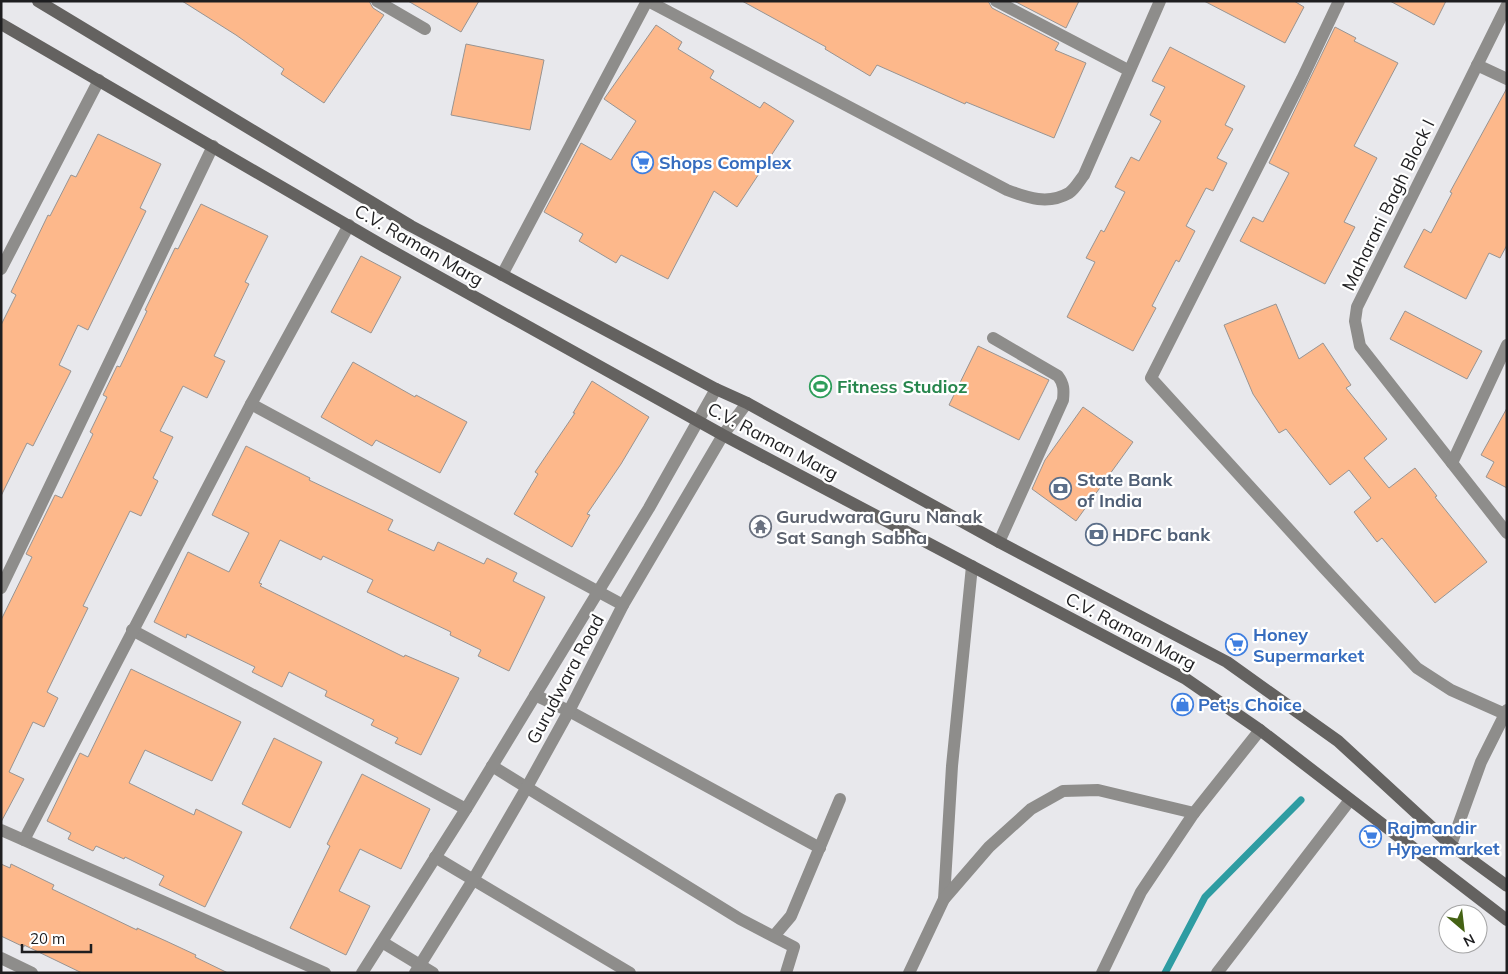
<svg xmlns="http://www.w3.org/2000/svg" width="1508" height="974" viewBox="0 0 1508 974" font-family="Mulish,sans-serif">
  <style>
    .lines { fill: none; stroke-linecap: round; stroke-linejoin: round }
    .stream { stroke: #2e9ca2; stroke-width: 7 }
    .building { fill: #fdb88b; stroke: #989492 }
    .street { stroke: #8e8d8b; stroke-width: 12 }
    .secondary { stroke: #646260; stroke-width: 12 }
    .labels { text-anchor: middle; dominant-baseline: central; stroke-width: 4.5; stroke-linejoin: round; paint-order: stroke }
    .shop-label { font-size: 18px; font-weight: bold; fill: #366cbe; stroke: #fff; text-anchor: start }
    .street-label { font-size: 18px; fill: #1e1e20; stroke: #fff }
    .leisure-label { font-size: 18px; font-weight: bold; fill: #27864d; stroke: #fff; text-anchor: start }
    .service-label { font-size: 18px; font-weight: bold; fill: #4e5e75; stroke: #fff; text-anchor: start }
    .worship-label { font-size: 18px; font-weight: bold; fill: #5b616d; stroke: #fff; text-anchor: start }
  </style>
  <rect width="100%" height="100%" fill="#e8e8ec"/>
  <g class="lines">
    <polyline class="stream" points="1165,973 1205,897 1301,800"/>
  </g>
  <g class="building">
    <polygon points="182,1 369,1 373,8 384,15 324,103 281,74 284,69 236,35"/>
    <polygon points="408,1 479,1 461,32"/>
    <polygon points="742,1 988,1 992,8 1059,43 1055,50 1086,63 1054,138 966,102 965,104 877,65 870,76 825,49 826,47"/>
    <polygon points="1014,1 1079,1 1066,28"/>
    <polygon points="1204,1 1294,1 1304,7 1285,43"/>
    <polygon points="1390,1 1446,1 1434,25"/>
    <polygon points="656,25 682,42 678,49 714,71 710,78 760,108 764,102 794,121 737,207 714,191 668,279 621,255 616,263 579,241 583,234 544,212 581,143 611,160 636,121 604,99"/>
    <polygon points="1335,27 1356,38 1354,41 1398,63 1354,146 1377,158 1344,222 1355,227 1325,284 1240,241 1253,217 1263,222 1289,173 1269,163"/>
    <polygon points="466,44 544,60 530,130 451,115"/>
    <polygon points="1170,47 1245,86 1225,125 1233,129 1217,158 1227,163 1213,191 1206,188 1186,226 1195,231 1179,262 1176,260 1152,306 1156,308 1133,351 1067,317 1095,262 1086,258 1101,230 1104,232 1125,192 1115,187 1131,157 1139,161 1161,121 1150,115 1165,87 1152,81"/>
    <polygon points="1507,88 1507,245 1500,258 1489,253 1466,299 1404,267 1424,229 1431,233 1452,193 1450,192"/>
    <polygon points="98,134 161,164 140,208 146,211 88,330 78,325 59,365 71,371 33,446 27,443 1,496 1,325 16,295 11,292 48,215 50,216 71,175 76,177"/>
    <polygon points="201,204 268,236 245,282 249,284 214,356 225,361 207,398 183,386 160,431 173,437 153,478 158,481 141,516 130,511 83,606 88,608 47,692 58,698 44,727 33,722 9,772 24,779 1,822 1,620 32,557 26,554 55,495 62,498 93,434 90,432 107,397 103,395 117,366 120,367 147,311 145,310 175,248 178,249"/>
    <polygon points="361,256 401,277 371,333 331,312"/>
    <polygon points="1276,304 1299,359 1323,343 1351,385 1346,388 1387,439 1364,458 1389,488 1415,468 1437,496 1435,497 1487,562 1435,603 1382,538 1377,542 1354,512 1371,498 1349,470 1330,485 1286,429 1279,433 1253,394 1224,325"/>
    <polygon points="1405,311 1482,351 1467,379 1390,339"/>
    <polygon points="978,346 1049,380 1019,440 949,405"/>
    <polygon points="353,362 415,397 416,395 467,422 440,473 376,440 372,446 321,417"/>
    <polygon points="592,381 649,417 621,464 587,514 590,515 572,547 514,514 538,474 535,472 575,413 573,413"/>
    <polygon points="1083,407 1133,442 1076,521 1032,489 1045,460"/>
    <polygon points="1507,408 1507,488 1486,477 1494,462 1481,455"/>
    <polygon points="246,446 310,478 309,480 393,520 388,530 434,551 438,542 484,564 487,558 517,573 513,581 545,597 509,671 478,656 481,650 450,635 451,632 367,592 373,580 323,556 321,560 280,540 259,583 262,584 260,586 404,657 405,655 459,678 421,755 395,743 398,738 371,725 374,720 325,696 327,691 289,672 282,687 252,672 255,667 187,634 186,638 154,622 188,552 229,572 249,533 212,515"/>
    <polygon points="131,669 241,722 212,781 145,750 129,783 194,815 196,809 242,832 205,907 159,885 164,876 125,857 124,859 96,846 93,851 68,839 71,833 47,821 80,753 88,757"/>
    <polygon points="274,738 322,762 290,828 242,804"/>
    <polygon points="362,774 430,809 401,869 360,849 339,891 370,906 346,955 290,928 330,846 327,844"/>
    <polygon points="1,864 10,868 11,864 54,885 52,889 137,930 137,928 166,941 196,955 195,957 228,973 82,973 24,945 24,947 1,936"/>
  </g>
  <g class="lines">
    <g class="street">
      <polyline points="377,1 425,29"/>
      <path d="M648,1L1007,190C1028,198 1048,205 1069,193C1075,189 1080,180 1084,175L1160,1"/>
      <polyline points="996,1 1128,70"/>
      <polyline points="1339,1 1302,79 1151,378 1324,568 1417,668 1451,690 1505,714"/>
      <polyline points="1507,5 1357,307 1355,321 1360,346 1507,533"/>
      <polyline points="1477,65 1507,79"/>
      <polyline points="1,269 99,80"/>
      <polyline points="502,275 647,1"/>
      <path d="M993,338L1058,376C1064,384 1064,390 1063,400L999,542"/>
      <polyline points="251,404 623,605"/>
      <polyline points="1452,463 1507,345"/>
      <polyline points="1,588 213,146"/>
      <polyline points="132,630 466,809"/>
      <polyline points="535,695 569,711 820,848"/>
      <polyline points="492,766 740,919 794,947 786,973"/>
      <polyline points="1,830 325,973"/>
      <polyline points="24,840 251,404 349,225"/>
      <polyline points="1451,845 1481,762 1507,710"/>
      <polyline points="435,857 630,973"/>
      <polyline points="944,899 952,766 972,566"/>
      <polyline points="774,936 791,916 840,799"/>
      <polyline points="382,942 433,973"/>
      <polyline points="1,958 32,973"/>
      <polyline points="362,973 466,809 649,508 716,389"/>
      <polyline points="415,973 473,880 527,787 569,711 623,605 723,435 747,403"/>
      <polyline points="909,973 944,899 989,847 1031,809 1063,791 1098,790 1194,813"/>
      <polyline points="1102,973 1141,892 1194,813 1260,730"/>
      <polyline points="1217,973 1350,800"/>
    </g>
    <g class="secondary">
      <polyline points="38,1 411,226 716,389 747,403 999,542 1227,662 1338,741 1451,845 1507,886"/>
      <polyline points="1,24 385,247 723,435 1186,679 1260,730 1507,920"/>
    </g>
  </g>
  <defs>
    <symbol id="supermarket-ring" viewBox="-11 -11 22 22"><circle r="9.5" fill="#fff" stroke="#3f7fe0" stroke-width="1.5"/><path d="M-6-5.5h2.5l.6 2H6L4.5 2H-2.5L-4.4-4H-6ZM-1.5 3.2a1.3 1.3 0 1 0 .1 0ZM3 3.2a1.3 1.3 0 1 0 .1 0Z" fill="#3f7fe0"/></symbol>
    <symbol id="stadium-ring" viewBox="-11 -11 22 22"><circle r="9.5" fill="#fff" stroke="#2e9e5b" stroke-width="1.5"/><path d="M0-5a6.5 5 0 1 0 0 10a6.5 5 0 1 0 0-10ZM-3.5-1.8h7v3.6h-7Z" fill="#2e9e5b"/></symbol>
    <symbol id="bank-ring" viewBox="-11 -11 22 22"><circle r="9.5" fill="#fff" stroke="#5c6f8a" stroke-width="1.5"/><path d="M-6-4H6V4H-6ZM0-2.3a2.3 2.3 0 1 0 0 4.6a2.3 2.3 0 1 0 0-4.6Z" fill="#5c6f8a"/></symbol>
    <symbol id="temple-ring" viewBox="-11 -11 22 22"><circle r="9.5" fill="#fff" stroke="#6b7280" stroke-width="1.5"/><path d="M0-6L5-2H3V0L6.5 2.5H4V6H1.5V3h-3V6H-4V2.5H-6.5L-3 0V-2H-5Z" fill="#6b7280"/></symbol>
    <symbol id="shop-ring" viewBox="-11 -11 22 22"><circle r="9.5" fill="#fff" stroke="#3f7fe0" stroke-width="1.5"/><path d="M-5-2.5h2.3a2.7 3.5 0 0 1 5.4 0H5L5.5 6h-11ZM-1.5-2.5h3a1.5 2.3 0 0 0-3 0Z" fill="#3f7fe0"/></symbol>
  </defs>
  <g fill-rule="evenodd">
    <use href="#supermarket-ring" x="630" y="150" width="25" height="25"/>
    <use href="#stadium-ring" x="808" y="374" width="25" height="25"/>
    <use href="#bank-ring" x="1048" y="476" width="25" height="25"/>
    <use href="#temple-ring" x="748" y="514" width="25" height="25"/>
    <use href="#bank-ring" x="1084" y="522" width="25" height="25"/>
    <use href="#supermarket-ring" x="1224" y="632" width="25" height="25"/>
    <use href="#shop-ring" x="1170" y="692" width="25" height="25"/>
    <use href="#supermarket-ring" x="1358" y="824" width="25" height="25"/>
  </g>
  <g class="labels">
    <g class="shop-label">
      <text x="659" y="162">Shops Complex</text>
      <text x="1253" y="634">Honey<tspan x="1253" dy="21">Supermarket</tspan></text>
      <text x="1198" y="704">Pet's Choice</text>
      <text x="1387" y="827">Rajmandir<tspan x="1387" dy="21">Hypermarket</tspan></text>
    </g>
    <g class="street-label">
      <text transform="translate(1388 205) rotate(-64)">Maharani Bagh Block I</text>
      <text transform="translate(419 245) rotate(30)">C.V. Raman Marg</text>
      <text transform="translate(773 441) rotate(28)">C.V. Raman Marg</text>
      <text transform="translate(1131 631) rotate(28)">C.V. Raman Marg</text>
      <text transform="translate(565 679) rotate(-62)">Gurudwara Road</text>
    </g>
    <g class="leisure-label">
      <text x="837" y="386">Fitness Studioz</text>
    </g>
    <g class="service-label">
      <text x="1077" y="479">State Bank<tspan x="1077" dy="21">of India</tspan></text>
      <text x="1112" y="534">HDFC bank</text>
    </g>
    <g class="worship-label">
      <text x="776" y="516">Gurudwara Guru Nanak<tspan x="776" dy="21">Sat Sangh Sabha</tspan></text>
    </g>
  </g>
  <rect width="1508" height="974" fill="none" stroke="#1e1e20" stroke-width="5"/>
  <g transform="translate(1463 929) rotate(152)"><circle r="24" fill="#ffffff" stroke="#a5a5a6"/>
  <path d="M0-4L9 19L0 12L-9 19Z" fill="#446214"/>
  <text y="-8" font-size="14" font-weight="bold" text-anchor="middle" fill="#1e1e20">N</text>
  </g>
  <path d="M22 944v8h69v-8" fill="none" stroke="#1e1e20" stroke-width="2.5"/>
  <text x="30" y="944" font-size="15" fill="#1e1e20" stroke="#ffffff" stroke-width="4" paint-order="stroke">20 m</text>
</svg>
